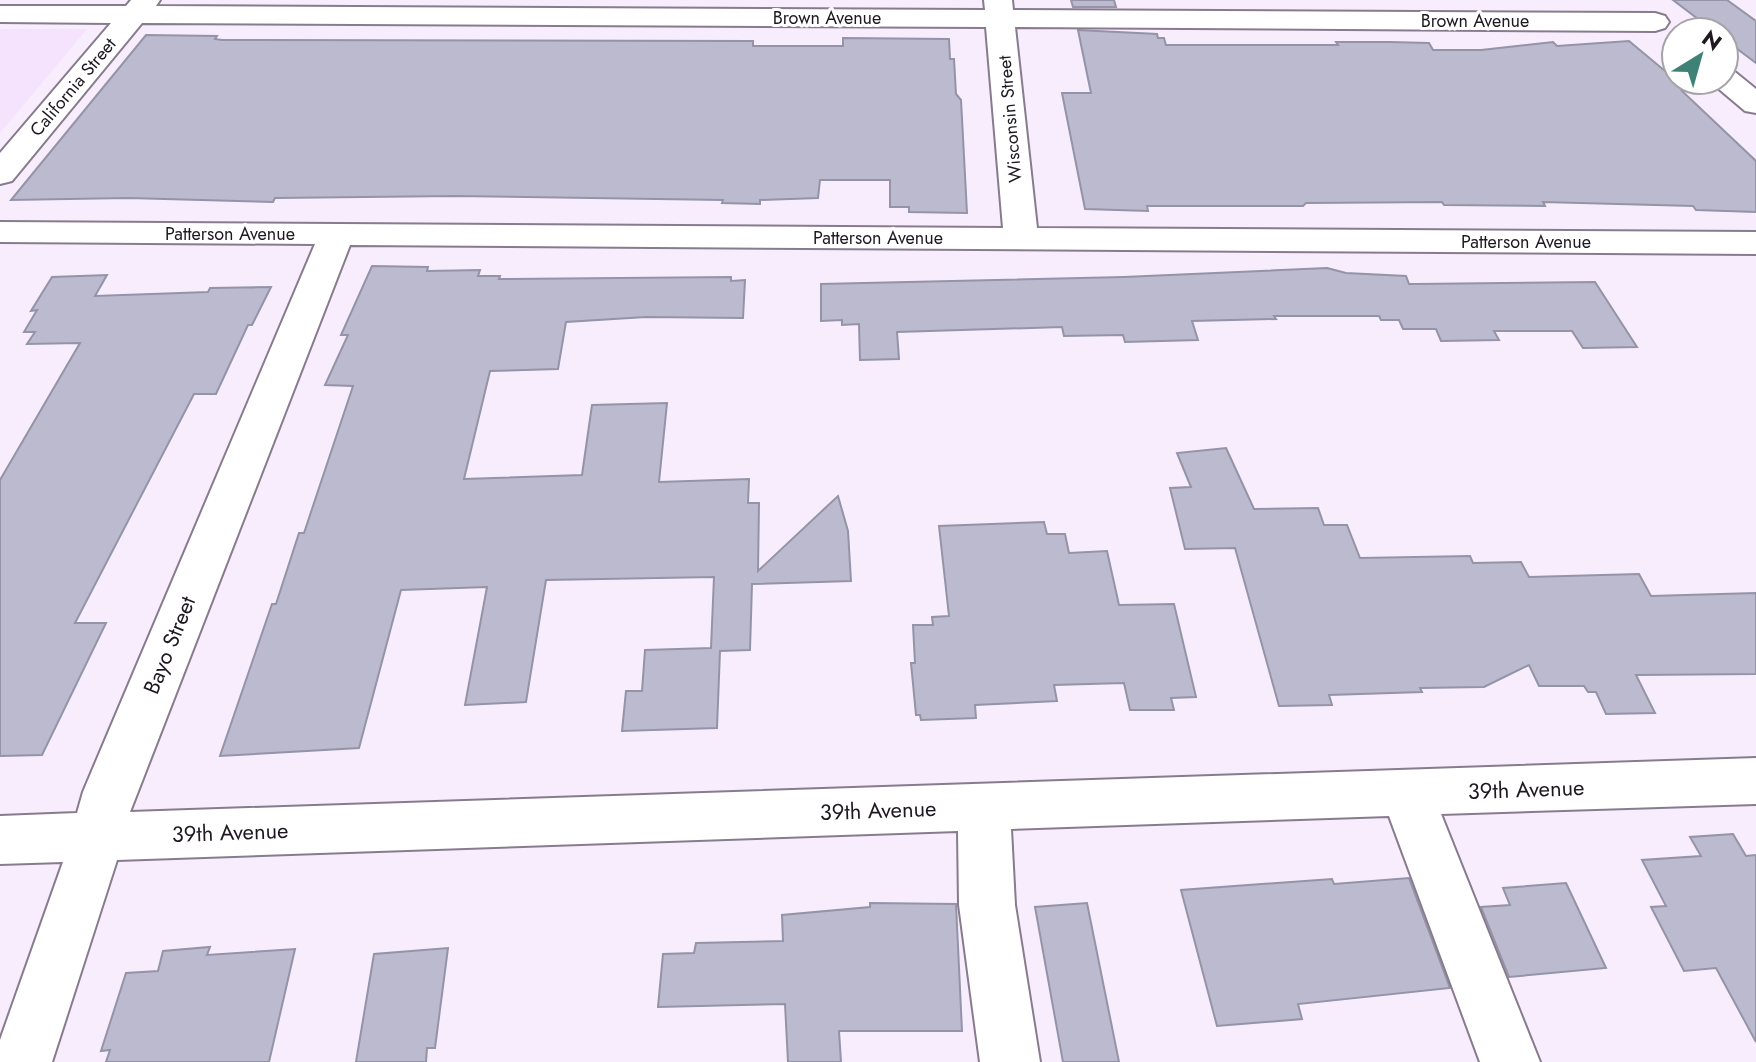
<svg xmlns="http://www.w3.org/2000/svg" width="1756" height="1062" viewBox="0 0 1756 1062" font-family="Jost,sans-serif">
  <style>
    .built { fill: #f5e3fd }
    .building { fill: #bbbacf; stroke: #9493a7; stroke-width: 2 }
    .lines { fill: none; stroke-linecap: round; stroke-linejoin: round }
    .minor-casing { stroke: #877b8d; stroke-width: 4 }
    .minor { fill: #fff; fill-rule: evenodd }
    .labels { text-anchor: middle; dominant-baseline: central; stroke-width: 6; stroke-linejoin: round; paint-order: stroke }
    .far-street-label { font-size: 18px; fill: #1e1920; stroke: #fff }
    .street-label { font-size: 22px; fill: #1e1920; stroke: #fff }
  </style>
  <rect width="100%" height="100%" fill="#f8edfd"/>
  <polygon class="built" points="0,29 87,29 0,133"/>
  <g class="building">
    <polygon points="1071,0 1114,0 1116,7 1073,7"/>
    <polygon points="1673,0 1727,0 1756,21 1756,63 1724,39 1724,32 1715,32"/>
    <polygon points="1078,30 1157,34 1158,38 1164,38 1166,45 1338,45 1336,42 1390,42 1429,43 1433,50 1481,50 1553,42 1557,46 1629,41 1688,90 1682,91 1756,161 1756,212 1696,210 1693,206 1543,202 1545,206 1444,205 1442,202 1306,203 1303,206 1147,206 1148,211 1085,209 1062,93 1091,93"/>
    <polygon points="146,35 217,36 215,39 222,40 753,41 753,46 843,46 843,38 949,39 950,59 954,59 956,94 961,100 967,213 909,212 909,207 890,207 890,180 820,180 818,198 760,200 760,204 722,203 723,200 455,196 275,198 273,202 128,198 11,200"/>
    <polygon points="372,266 428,267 427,271 480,270 478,276 500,276 499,279 731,277 731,281 745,280 743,318 646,317 566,322 558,369 490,371 464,479 582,475 592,405 667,403 659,482 749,479 748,503 759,503 758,571 838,496 848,531 851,581 752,584 750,650 720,651 717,728 622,731 626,691 642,691 645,650 711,648 714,577 546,580 526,702 465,705 487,587 401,590 359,748 220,756 272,604 276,604 299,533 304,533 353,386 325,385 348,335 341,335"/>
    <polygon points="1327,268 1346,273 1406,276 1409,284 1415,284 1595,282 1637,347 1583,348 1572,331 1494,331 1499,340 1441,341 1436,329 1403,329 1399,320 1381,320 1379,316 1274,316 1276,319 1192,321 1198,340 1125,342 1123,335 1064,336 1062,327 897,332 899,359 860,360 859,324 842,325 842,320 821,321 821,284 1124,277"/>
    <polygon points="107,275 95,296 208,292 210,288 271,287 252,325 248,325 216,394 194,394 75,623 106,623 42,755 0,756 0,480 80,343 27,344 35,332 24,332 37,310 31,311 52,277"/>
    <polygon points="1226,448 1254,509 1318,508 1324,525 1347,525 1360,558 1470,556 1473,563 1521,562 1529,577 1639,574 1651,596 1756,593 1756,674 1636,675 1655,713 1606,714 1596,692 1588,692 1584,686 1539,686 1529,665 1484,687 1420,688 1422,692 1329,695 1332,705 1279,706 1235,548 1185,549 1170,488 1191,487 1177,453"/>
    <polygon points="1044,522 1047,534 1065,534 1069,553 1107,551 1119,605 1174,604 1196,697 1171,698 1174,710 1130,710 1124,683 1054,685 1057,701 975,705 976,718 921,720 920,715 916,715 911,663 915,663 913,625 933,625 932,617 949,616 939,526"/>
    <polygon points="1733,834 1746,856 1756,855 1756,1042 1716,968 1684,971 1651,907 1666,906 1642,860 1701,856 1690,837"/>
    <polygon points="1409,878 1450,988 1298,1004 1302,1019 1217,1026 1181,890 1332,879 1334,884"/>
    <polygon points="1566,883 1606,968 1509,977 1481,907 1510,905 1503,888"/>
    <polygon points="870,903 956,904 962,1031 839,1031 841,1062 788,1062 785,1004 658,1007 663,954 694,953 696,943 783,941 782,915 870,907"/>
    <polygon points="1087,903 1119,1062 1063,1062 1035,907"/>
    <polygon points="210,947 207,955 295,949 269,1062 106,1062 110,1050 101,1051 126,973 158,971 163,951"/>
    <polygon points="448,948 435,1048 427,1048 426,1062 356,1062 374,954"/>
  </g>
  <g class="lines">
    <defs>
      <g id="minor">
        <polygon points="131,0 160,0 156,6 985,10 984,0 1012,0 1013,10 1655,13 1665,16 1669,22 1665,28 1655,31 1015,27 1037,228 1756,232 1756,254 350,245 130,812 1756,758 1756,804 1441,814 1540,1062 1480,1062 1389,816 1011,829 1015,905 1040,1062 980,1062 959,905 958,831 117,860 52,1062 0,1062 0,1040 63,862 0,864 0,816 77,813 83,792 315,244 0,242 0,222 1003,228 986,27 142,23 12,181 0,184 0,153 111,23 0,22 0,6 126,6"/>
        <polygon points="1724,69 1735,72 1756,89 1756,113 1745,111 1713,84 1710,80 1724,80"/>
      </g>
    </defs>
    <use href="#minor" class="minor-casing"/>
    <use href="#minor" class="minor"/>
  </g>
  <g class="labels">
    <g class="far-street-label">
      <text x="827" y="18">Brown Avenue</text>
      <text x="1475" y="21">Brown Avenue</text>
      <text transform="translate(73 87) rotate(-50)">California Street</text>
      <text transform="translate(1010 119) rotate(-95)">Wisconsin Street</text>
      <text x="230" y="234">Patterson Avenue</text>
      <text x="878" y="238">Patterson Avenue</text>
      <text x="1526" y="242">Patterson Avenue</text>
    </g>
    <g class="street-label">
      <text transform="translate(169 645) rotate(-68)">Bayo Street</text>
      <text transform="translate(1526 789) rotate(-2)">39th Avenue</text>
      <text transform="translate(878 810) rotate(-2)">39th Avenue</text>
      <text transform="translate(230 832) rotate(-2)">39th Avenue</text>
    </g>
  </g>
  <g transform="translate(1700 56) rotate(37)"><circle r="38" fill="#ffffff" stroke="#a5a3a6" stroke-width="2"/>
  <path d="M0-6L14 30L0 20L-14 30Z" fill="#3e8276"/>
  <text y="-12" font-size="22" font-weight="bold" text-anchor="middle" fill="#1e1920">N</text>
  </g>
</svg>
